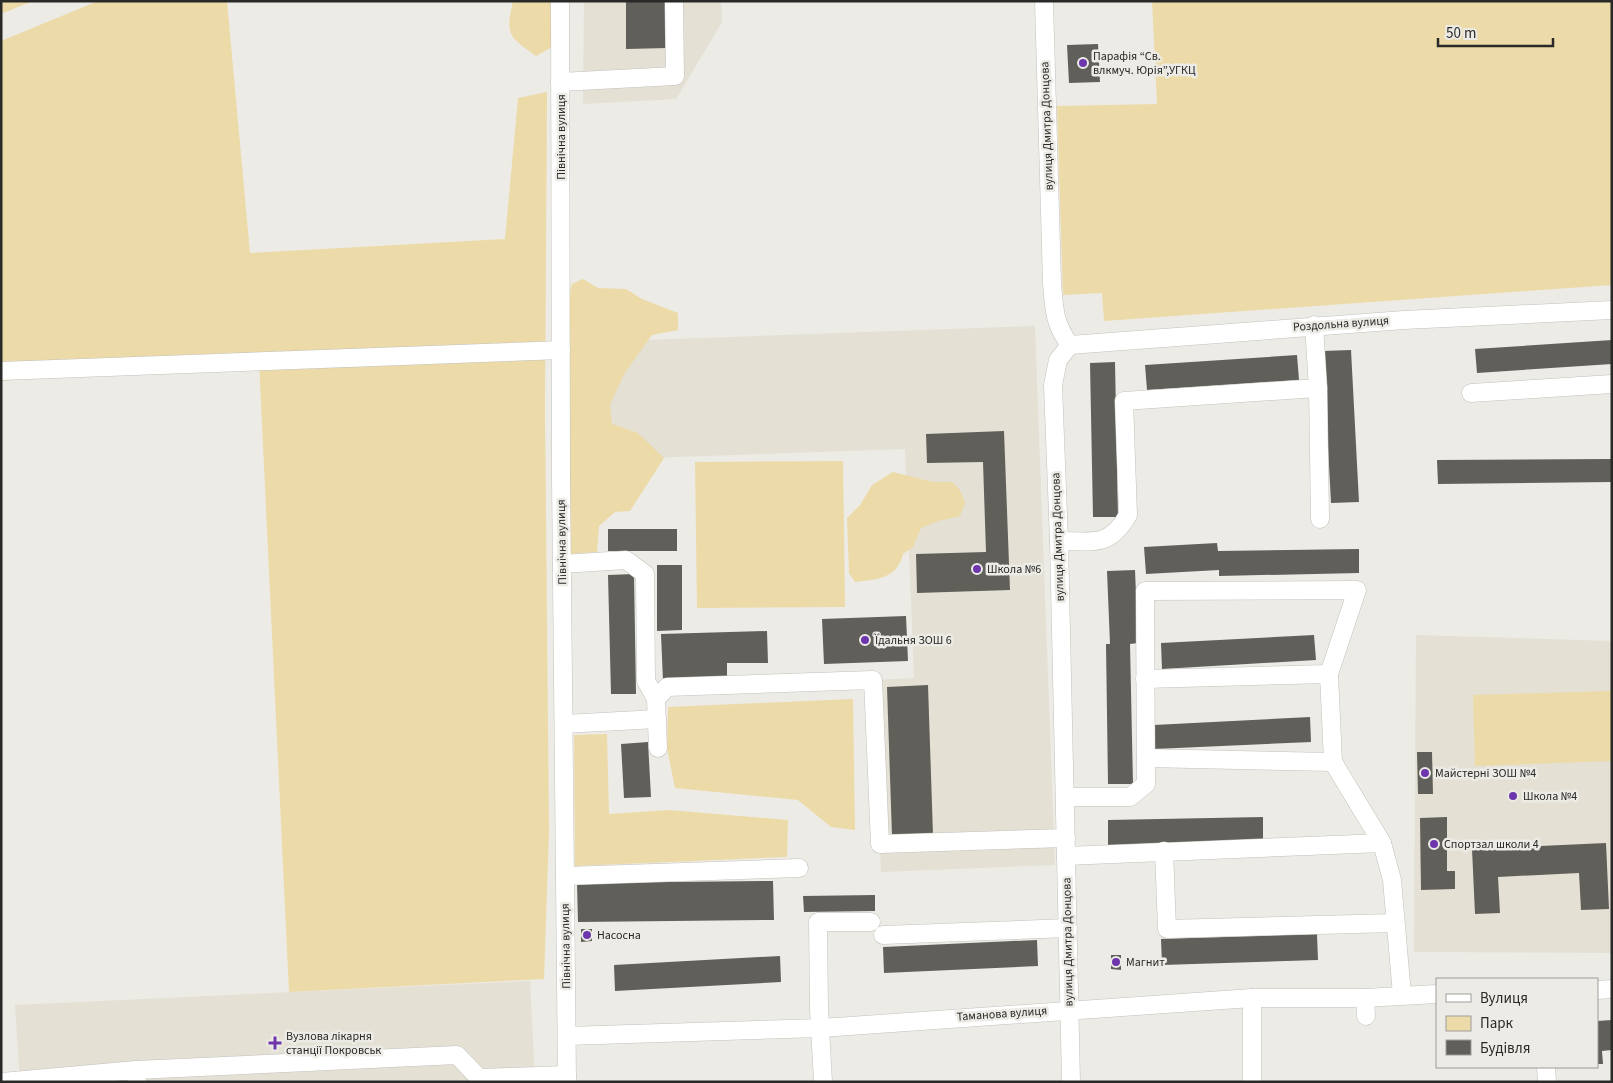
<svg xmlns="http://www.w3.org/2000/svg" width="1613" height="1083" viewBox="0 0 1613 1083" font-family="'Source Sans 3',sans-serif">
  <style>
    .built { fill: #e4e0d4 }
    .green { fill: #ecdba8 }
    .building { fill: #605f5a }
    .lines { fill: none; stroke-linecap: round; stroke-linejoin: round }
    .minor-casing { stroke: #c2c1bc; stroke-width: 19 }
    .minor { stroke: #fff; stroke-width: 18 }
    .poi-dot { fill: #6e36ac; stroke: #edebe6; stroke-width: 2 }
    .labels { text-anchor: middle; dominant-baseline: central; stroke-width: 5; stroke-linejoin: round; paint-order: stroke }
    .poi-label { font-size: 12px; fill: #292927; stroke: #edebe6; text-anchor: start }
    .street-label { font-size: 12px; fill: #292927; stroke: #edebe6 }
  </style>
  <rect width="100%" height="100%" fill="#edebe6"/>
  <g class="built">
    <polygon points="584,1 721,1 722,22 676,99 583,104"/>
    <polygon points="1035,326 1055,865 881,872 873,680 914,678 905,449 592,460 588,342"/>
    <polygon points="1416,635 1612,641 1612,953 1414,952"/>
    <polygon points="530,981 535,1082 20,1082 15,1005"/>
  </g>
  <g class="green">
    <polygon points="1,1 33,1 1,14"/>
    <polygon points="98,1 227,1 250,253 505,239 518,98 547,92 545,410 549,832 544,979 289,992 259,361 1,381 1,41"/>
    <path d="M513,1H554V46L536,56C509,36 505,36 513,1Z"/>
    <polygon points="1152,1 1612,1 1612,285 1104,321 1102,293 1063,295 1057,106 1157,104"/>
    <polygon points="583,279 598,288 626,289 642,299 678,313 678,330 652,335 624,374 610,405 612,424 638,433 664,458 630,511 615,512 599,526 597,552 569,554 568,299 572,284"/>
    <polygon points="843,461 845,607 697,608 695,462"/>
    <path d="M893,472L933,482H952L960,490L965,503L960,516L938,521L921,528L913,547L903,554C897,579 878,579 855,582L849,573L847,518L860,505L872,485Z"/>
    <polygon points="1612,691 1612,761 1475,766 1473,695"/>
    <polygon points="853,699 855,830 831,827 798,800 675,788 667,748 668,707"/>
    <polygon points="607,734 609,814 669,810 788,820 787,857 575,866 574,735"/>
  </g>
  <g class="building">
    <polygon points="626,1 667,1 668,48 626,49"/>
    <polygon points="1098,44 1100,82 1069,83 1067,45"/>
    <polygon points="1612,340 1612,364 1477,373 1475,349"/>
    <polygon points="1351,350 1359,502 1331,503 1323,351"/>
    <polygon points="1297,355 1299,380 1147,390 1145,365"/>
    <polygon points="1115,362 1118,517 1093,517 1090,363"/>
    <polygon points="1004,431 1010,590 917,593 916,554 986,552 983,462 927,463 926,434"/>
    <polygon points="1612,459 1612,482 1438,484 1437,460"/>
    <rect x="608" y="529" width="69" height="22"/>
    <polygon points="1217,543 1218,551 1359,549 1359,573 1219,576 1219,570 1146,574 1144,547"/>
    <polygon points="657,565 682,565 682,630 657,631"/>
    <polygon points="1135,570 1138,643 1130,644 1133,784 1108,784 1106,644 1110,644 1107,571"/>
    <polygon points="634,574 636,694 611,694 608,575"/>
    <polygon points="906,616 908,661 824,664 822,619"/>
    <polygon points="767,631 768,663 727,663 727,679 663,681 661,634"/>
    <polygon points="1314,635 1316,660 1162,669 1161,643"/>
    <polygon points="928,685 933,835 892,836 887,687"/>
    <polygon points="1310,717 1311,742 1155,749 1154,725"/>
    <polygon points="648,742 651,797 624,798 621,744"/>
    <polygon points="1417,752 1432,752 1433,794 1418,794"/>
    <polygon points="1263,817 1263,841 1108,845 1108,820"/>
    <polygon points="1447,817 1447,871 1455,871 1455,889 1421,890 1420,818"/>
    <polygon points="1606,843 1609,909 1581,910 1579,873 1498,877 1500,913 1475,914 1472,849"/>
    <polygon points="773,881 774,920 578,922 577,883"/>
    <polygon points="875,895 875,911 804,912 803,896"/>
    <polygon points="581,929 592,929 592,941 581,942"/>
    <polygon points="1317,934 1318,960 1162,965 1161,939"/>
    <polygon points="1037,940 1038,966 884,973 883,947"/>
    <polygon points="1111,955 1121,955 1121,970 1111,969"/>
    <polygon points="780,956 781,982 615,991 614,965"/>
    <polygon points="1612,1020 1612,1050 1602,1051 1603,1064 1597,1064 1597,1021"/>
  </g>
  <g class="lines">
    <defs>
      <g id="minor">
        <polyline points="560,1 561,478 567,1082"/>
        <path d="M1044,1L1052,283C1054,308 1054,324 1070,345L1058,360L1053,385L1059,541L1071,1082"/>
        <polyline points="560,82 675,76 674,1"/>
        <polyline points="1070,345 1404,320 1612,310"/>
        <polyline points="1,371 561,350"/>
        <polyline points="1318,388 1320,519"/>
        <polyline points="1471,393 1612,384"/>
        <path d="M1059,541C1093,541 1109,548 1128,515L1124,401L1318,388L1314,325"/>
        <polyline points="562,564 626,560 645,574 646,681 656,699 658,748"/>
        <polyline points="1145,679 1329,674"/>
        <polyline points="656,699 667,687 873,680 880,844 1066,838"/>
        <polyline points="564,724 657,719"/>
        <polyline points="1146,758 1333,762"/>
        <polyline points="1065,797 1130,797 1146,784 1145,591 1357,590 1329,674 1333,762 1382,843 1392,880 1402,995"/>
        <polyline points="1164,851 1167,929 1395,923"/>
        <polyline points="1066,856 1382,843"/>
        <polyline points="565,876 799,868"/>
        <polyline points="883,935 1068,928"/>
        <polyline points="1597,990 1612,989"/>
        <polyline points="1252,998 1252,1082"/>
        <polyline points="1365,998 1366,1016"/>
        <polyline points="567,1036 821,1028 1252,998 1365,998 1437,994"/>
        <polyline points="1546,1067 1547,1082"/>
        <polyline points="2,1082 136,1070"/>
        <polyline points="137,1082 136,1070 457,1055 479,1078 567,1075"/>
        <polyline points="823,1082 819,1009 818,922 871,922"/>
      </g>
    </defs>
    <use href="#minor" class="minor-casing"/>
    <use href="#minor" class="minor"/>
  </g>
  <g class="poi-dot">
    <circle cx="1083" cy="63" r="5"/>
    <circle cx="977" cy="569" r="5"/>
    <circle cx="865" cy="640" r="5"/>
    <circle cx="1425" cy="773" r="5"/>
    <circle cx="1513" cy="796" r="5"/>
    <circle cx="1434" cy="844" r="5"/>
    <circle cx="587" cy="935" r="5"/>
    <circle cx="1116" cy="962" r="5"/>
    <path d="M272.5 1035.5h5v5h5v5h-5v5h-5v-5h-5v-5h5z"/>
  </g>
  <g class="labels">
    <g class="poi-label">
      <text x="1093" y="56">Парафія “Св.<tspan x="1093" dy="14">влкмуч. Юрія”,УГКЦ</tspan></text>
      <text x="987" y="569">Школа №6</text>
      <text x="875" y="640">Їдальня ЗОШ 6</text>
      <text x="1435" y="773">Майстерні ЗОШ №4</text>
      <text x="1523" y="796">Школа №4</text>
      <text x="1444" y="844">Спортзал школи 4</text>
      <text x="597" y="935">Насосна</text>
      <text x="1126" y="962">Магнит</text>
      <text x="286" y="1036">Вузлова лікарня<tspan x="286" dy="14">станції Покровськ</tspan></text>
    </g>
    <g class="street-label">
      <text transform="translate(1047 126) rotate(-92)">вулиця Дмитра Донцова</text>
      <text transform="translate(561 137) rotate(-90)">Північна вулиця</text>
      <text transform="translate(1341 324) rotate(-4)">Роздольна вулиця</text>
      <text transform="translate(1058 537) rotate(-92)">вулиця Дмитра Донцова</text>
      <text transform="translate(562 542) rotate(-91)">Північна вулиця</text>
      <text transform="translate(1068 942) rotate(-91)">вулиця Дмитра Донцова</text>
      <text transform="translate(566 946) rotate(-91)">Північна вулиця</text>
      <text transform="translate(1002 1014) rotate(-4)">Таманова вулиця</text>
    </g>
  </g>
  <rect width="1613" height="1083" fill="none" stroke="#292927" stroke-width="5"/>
  <rect x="1436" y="978" width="162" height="90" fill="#edebe6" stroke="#9f9d9a"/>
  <rect x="1446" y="994" width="25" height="8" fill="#ffffff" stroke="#9f9d9a"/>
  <text x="1480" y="1003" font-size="15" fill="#292927">Вулиця</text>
  <rect x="1446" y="1016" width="25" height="15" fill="#ecdba8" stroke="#9f9d9a"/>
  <text x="1480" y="1028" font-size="15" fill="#292927">Парк</text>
  <rect x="1446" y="1040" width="25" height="15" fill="#605f5a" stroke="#9f9d9a"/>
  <text x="1480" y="1053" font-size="15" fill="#292927">Будівля</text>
  <path d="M1438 38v8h115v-8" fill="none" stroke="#292927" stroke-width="2.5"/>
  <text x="1446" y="38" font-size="15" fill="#292927" stroke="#edebe6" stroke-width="4" paint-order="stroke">50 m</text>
</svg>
